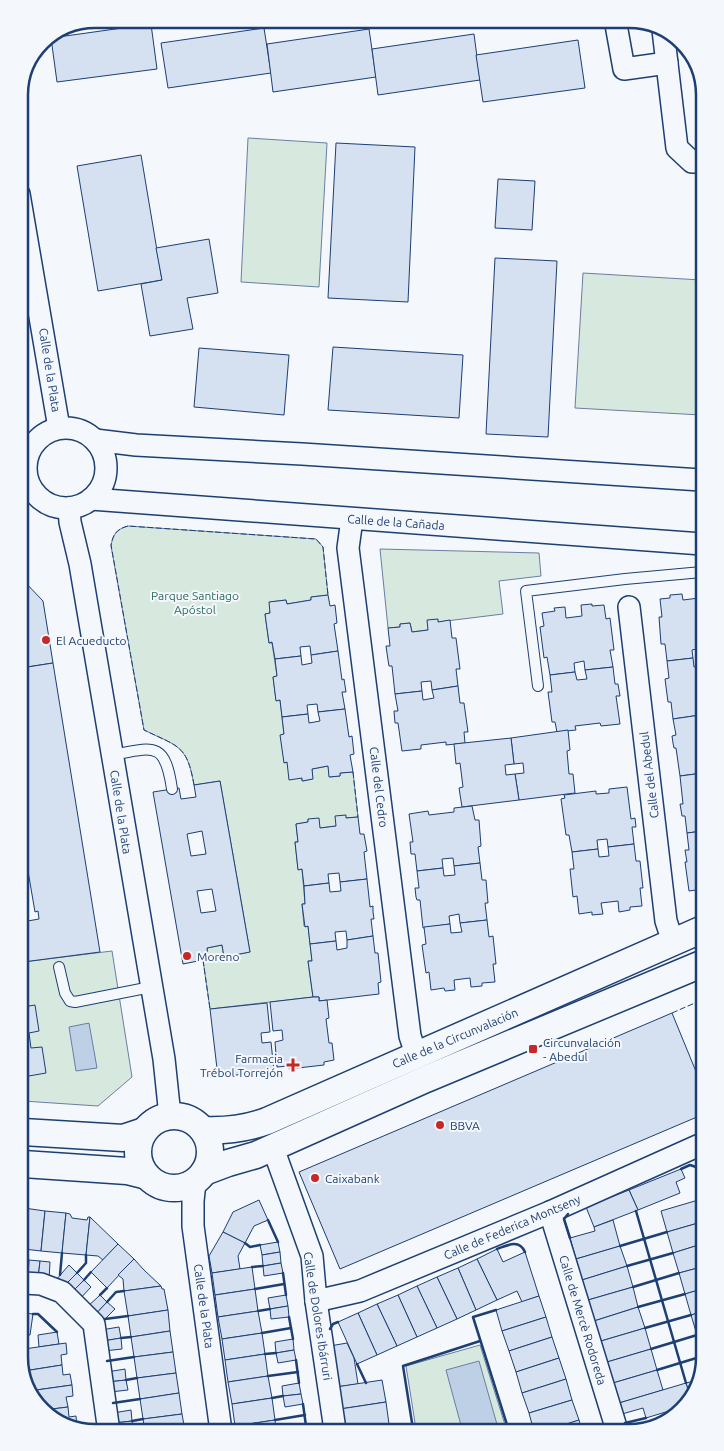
<svg xmlns="http://www.w3.org/2000/svg" width="724" height="1451" viewBox="0 0 724 1451" font-family="Ubuntu,sans-serif">
  <style>
    .green { fill: #d7e8df; stroke: #687fa3 }
    .water { fill: #bed0e5; stroke: #687fa3 }
    .building { fill: #d5e0f0; stroke: #1d3f73; fill-rule: evenodd }
    .lines { fill: none; stroke-linecap: round; stroke-linejoin: round }
    .service-casing { stroke: #1d3f73; stroke-width: 12 }
    .minor-casing { stroke: #1d3f73; stroke-width: 24 }
    .tertiary-casing { stroke: #1d3f73; stroke-width: 29 }
    .service { stroke: #f4f7fb; stroke-width: 10 }
    .minor { stroke: #f4f7fb; stroke-width: 21 }
    .tertiary { stroke: #f4f7fb; stroke-width: 26 }
    .fence { stroke: #1d3f73; stroke-width: 1; stroke-dasharray: 6 2.5; stroke-linecap: butt }
    .wall { stroke: #1d3f73; stroke-width: 2.5 }
    .poi-dot { fill: #c62828; stroke: #f4f7fb; stroke-width: 2 }
    .labels { text-anchor: middle; dominant-baseline: central; stroke-width: 4; stroke-linejoin: round; paint-order: stroke }
    .street-label { font-size: 12px; fill: #1d3f73; stroke: #f4f7fb }
    .park-label { font-size: 12px; fill: #2c6c60; stroke: #f4f7fb }
    .poi-label { font-size: 12px; fill: #1d3f73; stroke: #f4f7fb; text-anchor: start }
    .rim { fill: none; stroke: #1d3f73; stroke-width: 2.5 }
  </style>
  <rect width="100%" height="100%" fill="#f4f7fb"/>
  <g class="green">
    <polygon points="248,138 327,143 319,287 241,282"/>
    <polygon points="583,273 701,280 701,415 575,408"/>
    <path d="M128,526L316,539L323,547L328,595L311,597V600L287,604L286,600L270,602V613L265,614L269,643H272L277,676L273,677L276,700H280L284,734L281,735L285,763L287,762L303,781L312,779V769L328,766L330,777L340,776V773L353,772L358,817L346,818L345,815L336,826L320,828L308,819V822L296,824L298,842H295L298,869H302L305,904H302L304,926H308L312,961H308L313,997L210,1009L203,960L208,959L207,948L222,945L224,957L250,952L220,781L194,785C187,745 179,747 144,730L111,546C113,534 117,529 128,526Z"/>
    <polygon points="380,549 539,553 541,576 499,581 503,614 438,622 437,619 428,630 412,632 410,623 400,624 400,627 388,628"/>
    <polygon points="112,951 132,1077 98,1106 23,1101 23,962"/>
    <polygon points="480,1345 506,1428 416,1429 406,1366"/>
  </g>
  <g class="water">
    <polygon points="89,1023 97,1068 76,1071 69,1027"/>
    <polygon points="479,1361 498,1428 462,1429 446,1370"/>
  </g>
  <g class="building">
    <polygon points="151,24 157,69 57,82 51,38"/>
    <polygon points="264,28 271,73 168,88 161,43"/>
    <polygon points="369,29 376,77 273,92 267,44"/>
    <polygon points="474,34 480,80 378,95 372,49"/>
    <polygon points="578,40 585,88 483,102 476,55"/>
    <polygon points="336,143 415,147 408,302 328,298"/>
    <polygon points="141,155 162,280 98,291 77,166"/>
    <polygon points="498,179 535,181 532,230 495,228"/>
    <polygon points="209,239 218,293 187,298 193,329 150,336 141,284 162,280 156,248"/>
    <polygon points="495,258 557,261 548,437 486,434"/>
    <polygon points="333,347 463,355 459,418 328,410"/>
    <polygon points="199,348 289,355 284,415 194,407"/>
    <polygon points="21,578 43,601 53,663 27,667 24,647 21,647 21,638 26,638 23,622 21,622"/>
    <polygon points="702,591 702,648 692,650 693,658 667,661 665,644 661,644 659,617 662,617 660,599 670,598 670,595 682,594 683,600 699,598 698,592"/>
    <polygon points="328,595 330,606 335,605 337,623 334,624 338,651 311,655 310,646 300,647 301,656 275,659 272,642 269,643 265,614 270,613 269,602 286,600 287,604 311,600 311,597"/>
    <polygon points="592,604 592,606 604,605 606,619 610,618 614,650 610,650 613,667 585,670 584,661 574,663 575,672 550,675 547,657 544,658 540,627 544,626 542,613 555,611 554,608 565,607 566,618 582,616 581,605"/>
    <polygon points="438,619 438,622 450,620 452,638 456,638 460,669 456,669 458,686 432,690 431,681 421,682 422,691 395,694 392,666 389,666 388,660 386,646 390,646 388,628 400,627 400,624 410,623 412,632 428,630 427,620"/>
    <polygon points="338,651 342,680 344,679 346,692 342,692 345,709 318,712 317,704 307,705 308,714 282,717 280,700 276,701 273,677 277,676 275,659 301,656 302,665 312,663 311,655"/>
    <polygon points="693,658 694,667 702,666 702,706 699,707 700,715 673,719 671,702 668,702 665,679 669,678 667,661"/>
    <polygon points="53,663 100,952 23,962 22,922 39,919 38,911 35,912 22,836 21,668"/>
    <polygon points="613,667 615,684 618,684 620,696 616,696 620,724 601,726 600,723 575,726 576,730 557,732 555,722 552,722 548,692 552,692 550,675 575,672 577,680 587,679 585,670"/>
    <polygon points="458,686 460,703 464,703 468,732 464,732 465,743 446,745 446,742 421,745 421,749 402,751 398,723 395,723 394,711 398,711 395,694 422,691 423,700 434,698 432,690"/>
    <polygon points="345,709 349,737 352,736 354,754 350,755 353,772 340,773 340,776 329,777 328,766 312,769 313,779 302,781 302,778 289,780 287,762 284,763 280,735 284,734 282,717 308,714 309,723 320,721 318,712"/>
    <polygon points="700,715 701,724 702,724 703,773 680,776 676,748 674,748 673,743 672,736 676,735 673,719"/>
    <polygon points="568,730 570,750 567,751 569,774 573,774 575,793 519,800 515,774 524,773 523,763 514,764 511,738"/>
    <polygon points="511,738 514,764 505,765 506,775 515,774 519,800 462,807 459,788 463,787 460,763 456,764 454,744"/>
    <polygon points="703,773 703,831 687,833 685,816 682,816 680,804 683,804 680,776"/>
    <path d="M220,781L250,952L224,957L222,945L207,948L208,959L183,964L153,792L179,788L181,799L196,797L194,785ZM202,831L206,854L191,856L187,834ZM212,889L216,911L201,913L197,891Z"/>
    <polygon points="627,787 631,819 635,818 636,827 632,827 634,844 608,847 607,839 597,840 598,849 572,852 569,835 566,835 561,799 565,798 564,795 596,791 596,794 609,793 609,789"/>
    <polygon points="472,806 475,820 479,820 481,846 478,847 480,863 454,866 453,858 442,859 443,868 417,871 415,854 411,854 410,842 413,842 409,814 428,811 429,815 454,812 454,808"/>
    <polygon points="346,815 346,818 358,817 360,834 364,834 367,851 364,852 367,879 340,882 339,873 328,874 329,883 304,886 302,869 298,870 295,842 298,842 296,824 308,822 308,819 319,818 320,828 336,826 335,816"/>
    <polygon points="703,831 703,889 689,891 685,862 687,862 685,850 689,850 687,833"/>
    <polygon points="634,844 636,861 640,861 643,888 640,888 642,906 630,907 630,910 619,912 618,901 601,903 603,914 592,915 592,912 579,914 577,896 573,897 570,869 574,869 572,852 598,849 599,857 609,856 608,847"/>
    <polygon points="480,863 482,880 486,880 488,903 485,903 487,920 460,923 459,914 449,916 450,924 423,928 420,900 417,900 416,897 415,888 419,888 417,871 443,868 444,876 455,875 454,866"/>
    <polygon points="367,879 370,907 373,906 373,912 374,919 371,919 373,936 347,940 346,931 335,932 336,941 310,944 308,926 305,927 302,904 305,904 304,886 329,883 330,892 341,891 340,882"/>
    <polygon points="487,920 489,937 493,936 496,964 493,964 495,982 482,983 482,986 471,987 470,978 454,980 455,990 445,991 444,988 431,990 429,972 426,973 422,945 426,944 424,927 450,924 451,933 462,932 460,923"/>
    <polygon points="373,936 375,953 378,953 381,982 378,983 379,994 319,1001 319,997 313,997 308,961 312,961 310,944 336,941 337,950 347,948 347,940"/>
    <polygon points="313,997 319,997 319,1001 327,1000 329,1018 326,1019 329,1043 332,1043 334,1060 324,1062 324,1065 289,1069 289,1066 277,1067 275,1042 283,1040 282,1030 273,1031 270,1002"/>
    <polygon points="267,1003 270,1032 261,1033 262,1043 271,1042 274,1071 218,1077 210,1009"/>
    <polygon points="35,1005 39,1031 29,1033 31,1048 42,1047 46,1073 23,1077 23,1007"/>
    <polygon points="672,1013 704,1091 704,1114 340,1269 299,1172"/>
    <polygon points="681,1169 685,1178 676,1182 680,1193 638,1210 629,1190"/>
    <polygon points="629,1190 638,1210 594,1227 586,1207"/>
    <polygon points="705,1198 705,1221 667,1232 661,1211"/>
    <polygon points="259,1200 268,1220 254,1226 245,1243 223,1232 233,1212"/>
    <polygon points="24,1208 45,1211 41,1251 24,1249"/>
    <polygon points="45,1211 66,1213 62,1253 41,1251"/>
    <polygon points="66,1213 70,1214 72,1218 87,1220 88,1217 90,1217 86,1255 62,1253"/>
    <polygon points="90,1217 118,1244 103,1260 98,1256 86,1255"/>
    <polygon points="613,1220 620,1246 576,1259 570,1238 595,1231 594,1227"/>
    <polygon points="705,1221 705,1243 673,1253 667,1232"/>
    <polygon points="223,1232 245,1243 238,1256 240,1269 212,1273 209,1256"/>
    <polygon points="278,1242 280,1252 262,1255 260,1245"/>
    <polygon points="705,1243 705,1266 679,1273 673,1253"/>
    <polygon points="118,1244 134,1259 107,1288 91,1272"/>
    <polygon points="620,1246 627,1266 582,1280 576,1259"/>
    <polygon points="497,1249 503,1262 525,1252 539,1296 522,1302 517,1291 497,1300 477,1259"/>
    <polygon points="280,1252 281,1263 263,1266 262,1255"/>
    <polygon points="134,1259 144,1270 161,1286 124,1291 123,1279 118,1275"/>
    <polygon points="477,1259 497,1300 476,1310 458,1268"/>
    <polygon points="29,1260 40,1261 38,1279 28,1278"/>
    <polygon points="40,1261 50,1262 49,1280 38,1279"/>
    <polygon points="281,1263 283,1273 264,1276 263,1266"/>
    <polygon points="69,1265 77,1273 62,1288 55,1281"/>
    <polygon points="627,1266 633,1287 588,1300 582,1280"/>
    <polygon points="705,1266 705,1288 685,1294 679,1273"/>
    <polygon points="252,1267 255,1289 215,1295 212,1273"/>
    <polygon points="458,1268 476,1310 457,1319 437,1277"/>
    <polygon points="77,1273 84,1280 69,1295 62,1288"/>
    <polygon points="437,1277 457,1319 437,1328 417,1286"/>
    <polygon points="84,1280 91,1287 77,1302 69,1295"/>
    <polygon points="161,1286 162,1289 164,1289 168,1310 128,1316 124,1291"/>
    <polygon points="417,1286 437,1328 417,1337 398,1295"/>
    <polygon points="633,1287 638,1307 594,1321 588,1300"/>
    <polygon points="705,1288 705,1311 691,1315 685,1294"/>
    <polygon points="255,1289 258,1311 218,1317 215,1295"/>
    <polygon points="100,1295 107,1302 93,1317 85,1309"/>
    <polygon points="286,1295 288,1306 270,1309 268,1298"/>
    <polygon points="398,1295 417,1337 397,1346 377,1304"/>
    <polygon points="539,1296 546,1317 502,1331 496,1310"/>
    <polygon points="107,1302 115,1309 100,1324 93,1317"/>
    <polygon points="377,1304 397,1346 377,1355 358,1313"/>
    <polygon points="288,1306 289,1317 271,1319 270,1309"/>
    <polygon points="638,1307 645,1328 601,1341 594,1321"/>
    <polygon points="168,1310 170,1331 131,1337 128,1316"/>
    <polygon points="258,1311 262,1333 222,1339 218,1317"/>
    <polygon points="705,1311 705,1333 697,1335 691,1315"/>
    <polygon points="24,1313 33,1314 30,1335 24,1335"/>
    <polygon points="358,1313 377,1355 357,1364 338,1322"/>
    <polygon points="546,1317 552,1337 509,1351 502,1331"/>
    <polygon points="119,1327 121,1338 103,1341 101,1330"/>
    <polygon points="645,1328 651,1349 607,1362 601,1341"/>
    <polygon points="170,1331 173,1352 134,1357 131,1337"/>
    <polygon points="57,1332 59,1344 39,1347 38,1335"/>
    <polygon points="262,1333 265,1354 225,1360 222,1339"/>
    <polygon points="705,1333 705,1356 703,1356 697,1335"/>
    <polygon points="552,1337 559,1358 516,1372 509,1351"/>
    <polygon points="121,1338 122,1349 104,1351 103,1341"/>
    <polygon points="293,1339 294,1350 276,1353 275,1342"/>
    <polygon points="66,1343 67,1354 61,1355 62,1365 24,1371 24,1349"/>
    <polygon points="347,1343 354,1358 358,1384 336,1387 330,1346"/>
    <polygon points="651,1349 657,1370 613,1383 607,1362"/>
    <polygon points="294,1350 296,1360 278,1363 276,1353"/>
    <polygon points="173,1352 176,1373 137,1378 134,1357"/>
    <polygon points="265,1354 268,1376 228,1382 225,1360"/>
    <polygon points="559,1358 566,1379 522,1393 516,1372"/>
    <polygon points="62,1365 63,1375 70,1374 72,1385 29,1391 26,1387 24,1371"/>
    <polygon points="125,1369 126,1380 108,1382 107,1372"/>
    <polygon points="657,1370 663,1390 619,1403 613,1383"/>
    <polygon points="176,1373 179,1393 140,1399 137,1378"/>
    <polygon points="268,1376 272,1398 232,1404 228,1382"/>
    <polygon points="566,1379 572,1400 529,1413 522,1393"/>
    <polygon points="126,1380 128,1390 110,1392 108,1382"/>
    <polygon points="382,1380 386,1402 340,1409 336,1387"/>
    <polygon points="698,1380 692,1399 692,1400 686,1383"/>
    <polygon points="299,1383 301,1394 283,1396 282,1386"/>
    <polygon points="686,1383 691,1400 682,1407 646,1418 643,1408 622,1414 619,1403"/>
    <polygon points="72,1385 73,1396 66,1397 68,1407 44,1410 29,1391"/>
    <polygon points="179,1393 182,1414 143,1419 140,1399"/>
    <polygon points="301,1394 303,1404 285,1407 283,1396"/>
    <polygon points="272,1398 275,1420 235,1426 232,1404"/>
    <polygon points="572,1400 579,1420 556,1428 533,1428 529,1413"/>
    <polygon points="386,1402 389,1424 343,1430 340,1409"/>
    <polygon points="68,1407 69,1417 76,1416 77,1427 49,1417 44,1410"/>
    <polygon points="131,1410 132,1421 114,1423 113,1413"/>
    <polygon points="182,1414 185,1431 145,1432 143,1419"/>
    <polygon points="275,1420 276,1430 236,1431 235,1426"/>
    <polygon points="579,1420 581,1427 561,1428 560,1426"/>
    <polygon points="132,1421 134,1431 115,1432 114,1423"/>
    <polygon points="389,1424 390,1429 353,1430"/>
  </g>
  <g class="lines">
    <defs>
      <g id="service">
        <polyline points="538,686 526,591 625,579 702,572"/>
        <path d="M112,755C154,747 165,741 172,789"/>
        <polyline points="59,967 65,993 70,1001 75,1002 151,987"/>
      </g>
      <g id="minor">
        <polyline points="615,19 624,69 667,63"/>
        <polyline points="663,30 677,148 692,162 700,162"/>
        <polyline points="19,194 59,428"/>
        <circle cx="66" cy="468" r="40"/>
        <polyline points="95,440 136,445 302,454 701,480"/>
        <polyline points="91,499 702,544"/>
        <polyline points="69,508 70,522 80,564 164,1059 170,1116"/>
        <polyline points="352,519 348,548 410,1036 416,1054"/>
        <polyline points="629,607 666,921 673,942"/>
        <polyline points="273,1148 312,1256 316,1301 335,1430"/>
        <polyline points="195,1182 193,1201 193,1226 221,1431"/>
        <polyline points="550,1212 616,1427"/>
        <polyline points="24,1283 41,1284 62,1292 94,1324 109,1432"/>
        <polyline points="316,1301 360,1291 550,1212 704,1143"/>
      </g>
      <g id="tertiary">
        <circle cx="174" cy="1152" r="36"/>
        <path d="M203,1130C225,1131 245,1129 267,1121L703,929"/>
        <polyline points="23,1132 123,1138 144,1131"/>
        <polyline points="23,1164 127,1171 147,1176"/>
        <polyline points="204,1172 228,1163 256,1155 426,1079 704,963"/>
      </g>
    </defs>
    <use href="#service" class="service-casing"/>
    <use href="#minor" class="minor-casing"/>
    <use href="#tertiary" class="tertiary-casing"/>
    <use href="#service" class="service"/>
    <use href="#minor" class="minor"/>
    <use href="#tertiary" class="tertiary"/>
    <g class="fence">
      <polyline points="20,392 20,394"/>
      <polyline points="353,772 358,817"/>
      <path d="M194,785C187,745 179,747 144,730L111,545C113,534 117,529 128,526L316,539L323,547L328,595"/>
      <polyline points="203,960 210,1009"/>
      <polyline points="672,1013 704,999"/>
      <polyline points="698,1077 704,1074"/>
    </g>
    <g class="wall">
      <polyline points="681,1169 690,1165 696,1167 705,1196"/>
      <polyline points="636,1211 686,1383"/>
      <polyline points="568,1214 564,1219 570,1238"/>
      <polyline points="268,1220 278,1242"/>
      <polyline points="245,1243 250,1247 260,1245"/>
      <polyline points="620,1246 667,1232"/>
      <path d="M497,1249C508,1245 519,1239 525,1252"/>
      <polyline points="627,1266 673,1253"/>
      <polyline points="252,1267 263,1266"/>
      <polyline points="77,1273 86,1263 86,1255"/>
      <polyline points="283,1273 286,1295"/>
      <polyline points="60,1275 62,1253"/>
      <polyline points="84,1280 91,1272"/>
      <polyline points="633,1287 679,1273"/>
      <polyline points="255,1289 284,1284"/>
      <polyline points="100,1295 107,1288"/>
      <polyline points="107,1302 116,1292 124,1291"/>
      <polyline points="638,1307 685,1294"/>
      <polyline points="496,1310 473,1317 508,1428"/>
      <polyline points="258,1311 270,1309"/>
      <polyline points="33,1314 38,1314 57,1332"/>
      <polyline points="289,1317 293,1339"/>
      <polyline points="105,1319 128,1316"/>
      <polyline points="645,1328 691,1315"/>
      <polyline points="330,1329 333,1324 338,1322"/>
      <polyline points="262,1333 291,1328"/>
      <polyline points="121,1338 131,1337"/>
      <polyline points="651,1349 697,1335"/>
      <polyline points="265,1354 276,1353"/>
      <polyline points="296,1360 299,1383"/>
      <polyline points="107,1361 134,1357"/>
      <polyline points="357,1364 366,1383"/>
      <polyline points="657,1370 703,1356"/>
      <polyline points="268,1376 298,1372"/>
      <polyline points="126,1380 137,1378"/>
      <polyline points="272,1398 283,1396"/>
      <polyline points="113,1403 140,1399"/>
      <polyline points="303,1404 306,1426"/>
      <polyline points="275,1420 305,1415"/>
      <polyline points="132,1421 143,1419"/>
      <polyline points="625,1423 646,1418"/>
      <polyline points="413,1429 403,1366 480,1341"/>
    </g>
  </g>
  <g class="poi-dot">
    <circle cx="46" cy="640" r="5"/>
    <circle cx="187" cy="956" r="5"/>
    <rect x="528" y="1044" width="10" height="10" rx="2.5"/>
    <path d="M290.5 1057.5h5v5h5v5h-5v5h-5v-5h-5v-5h5z"/>
    <circle cx="440" cy="1125" r="5"/>
    <circle cx="315" cy="1178" r="5"/>
  </g>
  <g class="labels">
    <g class="street-label">
      <text transform="translate(50 370) rotate(81)">Calle de la Plata</text>
      <text transform="translate(396 522) rotate(4)">Calle de la Cañada</text>
      <text transform="translate(649 775) rotate(-97)">Calle del Abedul</text>
      <text transform="translate(379 787) rotate(83)">Calle del Cedro</text>
      <text transform="translate(121 812) rotate(81)">Calle de la Plata</text>
      <text transform="translate(455 1038) rotate(-23)">Calle de la Circunvalación</text>
      <text transform="translate(512 1227) rotate(-23)">Calle de Federica Montseny</text>
      <text transform="translate(204 1306) rotate(82)">Calle de la Plata</text>
      <text transform="translate(318 1316) rotate(81)">Calle de Dolores Ibárruri</text>
      <text transform="translate(583 1320) rotate(73)">Calle de Mercè Rodoreda</text>
    </g>
    <g class="park-label">
      <text x="195" y="595">Parque Santiago<tspan x="195" dy="14">Apóstol</tspan></text>
    </g>
    <g class="poi-label">
      <text x="56" y="640">El Acueducto</text>
      <text x="197" y="956">Moreno</text>
      <text x="543" y="1042">Circunvalación<tspan x="543" dy="14">- Abedul</tspan></text>
      <text x="283" y="1058" text-anchor="end">Farmacia<tspan x="283" dy="14">Trébol Torrejón</tspan></text>
      <text x="450" y="1125">BBVA</text>
      <text x="325" y="1178">Caixabank</text>
    </g>
  </g>
  <path d="M0 0H724V1451H0ZM95 28H629A67 67 0 0 1 696 95V1357A67 67 0 0 1 629 1424H95A67 67 0 0 1 28 1357V95A67 67 0 0 1 95 28Z" fill="#f4f7fb" fill-rule="evenodd"/>
  <path class="rim" d="M95 28H629A67 67 0 0 1 696 95V1357A67 67 0 0 1 629 1424H95A67 67 0 0 1 28 1357V95A67 67 0 0 1 95 28Z"/>
</svg>
